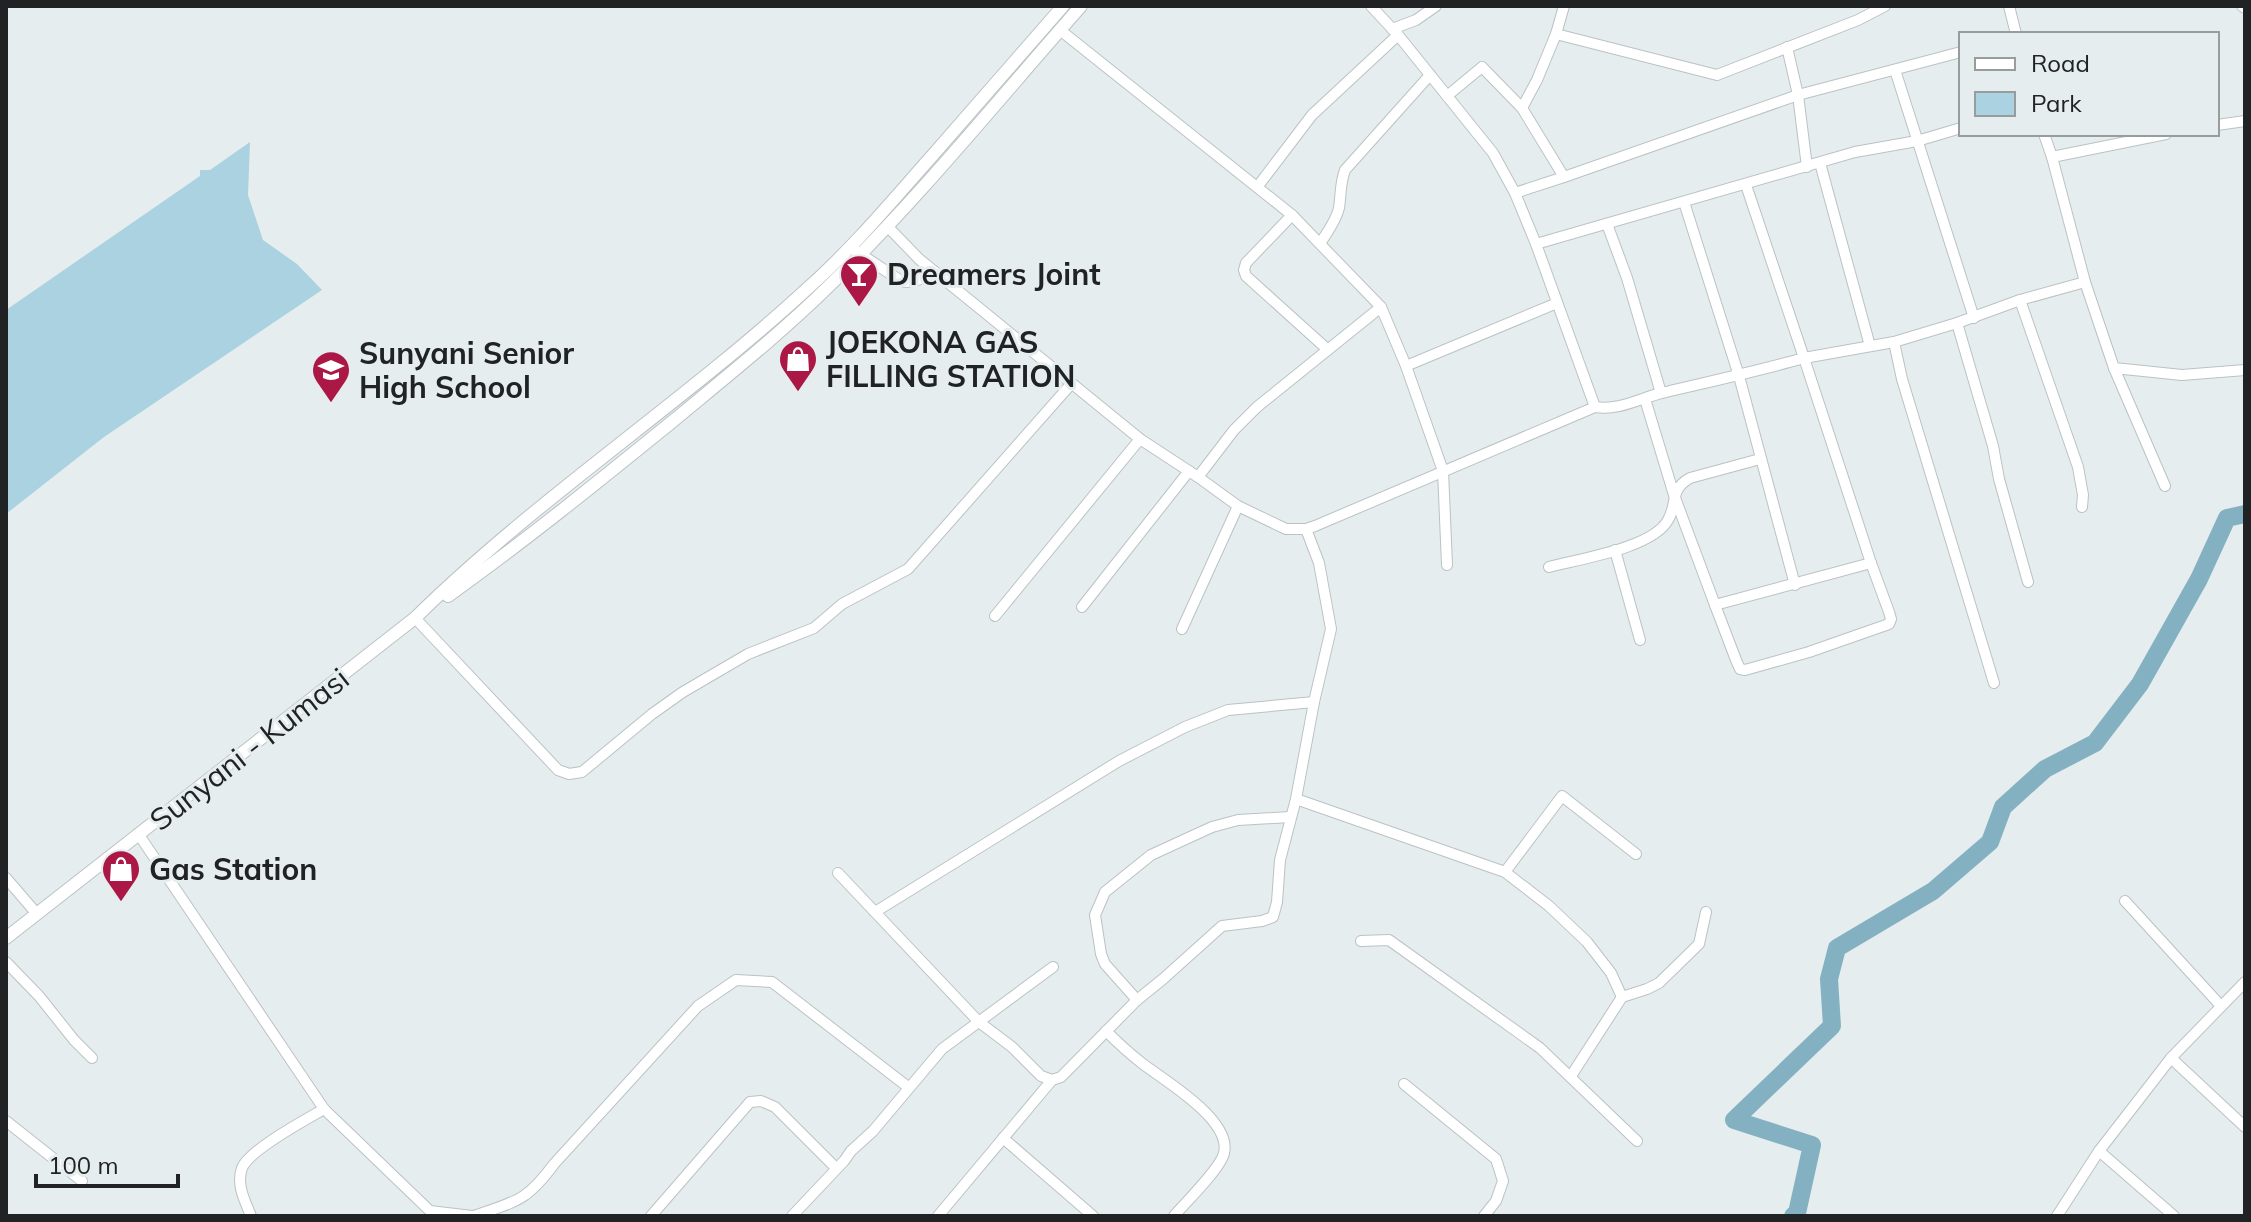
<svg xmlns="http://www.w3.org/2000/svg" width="2251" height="1222" viewBox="0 0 2251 1222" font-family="Mulish,sans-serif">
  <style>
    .green { fill: #aad2e0 }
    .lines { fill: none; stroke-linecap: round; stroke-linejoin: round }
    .river { stroke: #84b1c1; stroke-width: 18 }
    .minor-casing { stroke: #bbc2c4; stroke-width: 12 }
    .major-casing { stroke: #bbc2c4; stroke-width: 14 }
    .minor { stroke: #fff; stroke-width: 10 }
    .major { stroke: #fff; stroke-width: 12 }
    .labels { text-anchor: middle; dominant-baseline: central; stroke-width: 6; stroke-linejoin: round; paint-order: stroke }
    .poi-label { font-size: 30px; font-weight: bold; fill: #202223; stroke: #e6edef; text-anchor: start }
    .street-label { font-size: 30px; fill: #202223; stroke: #e6edef }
  </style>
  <rect width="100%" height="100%" fill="#e6edef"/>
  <polygon class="green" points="250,142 248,195 263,240 297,264 322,290 104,437 6,514 6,310 200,176 200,170 210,170"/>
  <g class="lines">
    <polyline class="river" points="1793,1216 1797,1213 1812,1145 1734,1120 1832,1026 1829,979 1837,948 1933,891 1990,842 2003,807 2045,769 2095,743 2140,684 2199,579 2227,518 2245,514"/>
    <defs>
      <g id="minor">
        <polyline points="1371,6 1398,35 1493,153 1515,193 1536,244"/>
        <polyline points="2009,6 2016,34"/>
        <polyline points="2242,6 2245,8"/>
        <polyline points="1392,29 1416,20 1436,6"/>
        <polyline points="1060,30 1292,215 1381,307 1406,366 1443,471 1447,565"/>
        <polyline points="1556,34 1564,6"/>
        <polyline points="1787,47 1798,95 1807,167"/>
        <polyline points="1895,70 1974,318"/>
        <polyline points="1447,96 1482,67 1522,108 1564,177"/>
        <polyline points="1522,108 1537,80 1556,34 1717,75 1858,20 1885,6"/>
        <polyline points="2217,125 2245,121"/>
        <polyline points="2044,134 2052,157 2166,134"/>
        <polyline points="2052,157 2085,282 2114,368 2165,486"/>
        <polyline points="1820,163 1870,346"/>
        <polyline points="1258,186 1312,115 1398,35"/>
        <polyline points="1515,193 1564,177 1798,95 1961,52"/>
        <polyline points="1684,202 1739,376 1795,585"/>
        <polyline points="1292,215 1246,263 1244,270 1246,276 1327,349"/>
        <polyline points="1607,224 1627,278 1661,393"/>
        <polyline points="888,227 919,259 1140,439 1198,477 1238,506 1286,529 1306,529 1315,526 1595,407 1536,244 1855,152 1917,141 1961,128"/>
        <path d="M1321,242C1328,231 1336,221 1339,208C1341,195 1340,183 1345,170L1430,75"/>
        <path d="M856,251L901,281C914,285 923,277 934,271"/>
        <polyline points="2020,300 2078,467 2083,495 2082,507"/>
        <polyline points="1957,323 1993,446 1999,479 2028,582"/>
        <polyline points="1894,342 1902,379 1994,683"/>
        <polyline points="1406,366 1557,303"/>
        <polyline points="2114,368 2182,375 2245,370"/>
        <polyline points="1645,399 1674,495 1715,605 1871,563"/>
        <path d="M1595,407C1621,411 1641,397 1666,392C1712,381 1758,371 1804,358L1746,185"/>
        <polyline points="1198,477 1234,430 1257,407 1381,307"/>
        <polyline points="1615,550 1640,640"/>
        <path d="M1549,567C1579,559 1653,548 1668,520C1678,503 1669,490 1690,478L1760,459"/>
        <polyline points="1715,605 1736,660 1740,669 1745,670 1809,652 1889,624 1891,619 1889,612 1871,563 1804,358 1894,342 1957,323 2020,300 2085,282"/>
        <polyline points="1082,607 1189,471"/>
        <polyline points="995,616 1140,439"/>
        <polyline points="415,618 558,770 569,774 582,772 652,714 683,692 748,654 814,628 842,604 908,569 1072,383"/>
        <polyline points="1182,629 1238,506"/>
        <polyline points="1296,799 1505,872 1549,906 1587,942 1611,973 1622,997"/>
        <path d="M139,835L324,1109C305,1120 249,1150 242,1168C236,1185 245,1201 251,1216"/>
        <polyline points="1505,872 1562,796 1636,854"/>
        <polyline points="838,873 979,1022 1012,1047 1041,1076 1052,1080 1061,1077 1137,1000 1163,979 1222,926 1262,921 1273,917 1277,902 1280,860 1296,799 1314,702 1331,629 1319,563 1306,529"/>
        <polyline points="6,878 37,914"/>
        <polyline points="2125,901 2221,1006"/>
        <polyline points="875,912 1119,761 1185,727 1228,710 1314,702"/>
        <polyline points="1361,941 1389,940 1540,1048 1637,1141"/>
        <polyline points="6,962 39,996 74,1040 92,1058"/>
        <polyline points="2245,982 2171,1058 2245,1127"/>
        <polyline points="1137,1000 1105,964 1101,954 1095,915 1105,892 1151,855 1212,827 1238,820 1290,817"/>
        <path d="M1106,1031C1118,1043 1130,1054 1143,1064C1165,1081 1232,1120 1224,1153C1221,1168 1185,1203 1174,1216"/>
        <polyline points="1571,1076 1622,997 1647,989 1659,983 1699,944 1706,912"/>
        <polyline points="1404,1084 1496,1159 1503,1181 1496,1201 1484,1216"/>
        <polyline points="324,1109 430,1211 472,1216"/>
        <polyline points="6,1121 82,1181"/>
        <polyline points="1003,1138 1093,1216"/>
        <polyline points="2099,1151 2174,1216"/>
        <path d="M474,1216C516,1201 526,1202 554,1164L698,1006L736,980L772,982L908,1087"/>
        <polyline points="651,1216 750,1102 761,1101 775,1107 836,1168"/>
        <polyline points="792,1216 844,1161 851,1151 873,1131 942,1049 1053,967"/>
        <polyline points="938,1216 1052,1080"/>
        <polyline points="2057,1216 2099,1151 2171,1058"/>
      </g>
      <g id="major">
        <path d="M448,596C525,541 599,481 673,421C726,377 780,334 829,286C919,198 998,100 1081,6"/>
        <path d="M6,938L415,618C537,498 682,404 808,288C853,248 892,201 932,156C976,106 1019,56 1063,6"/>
      </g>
    </defs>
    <use href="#minor" class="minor-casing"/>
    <use href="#major" class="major-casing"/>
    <use href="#minor" class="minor"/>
    <use href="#major" class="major"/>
  </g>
  <defs>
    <symbol id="bar-pin" viewBox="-11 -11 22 30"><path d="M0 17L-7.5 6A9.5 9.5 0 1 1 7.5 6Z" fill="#ac1845" stroke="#e6edef"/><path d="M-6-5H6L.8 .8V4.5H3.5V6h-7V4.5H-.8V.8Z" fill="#fff"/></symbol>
    <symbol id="shop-pin" viewBox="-11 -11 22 30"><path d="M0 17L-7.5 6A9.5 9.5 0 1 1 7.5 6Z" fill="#ac1845" stroke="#e6edef"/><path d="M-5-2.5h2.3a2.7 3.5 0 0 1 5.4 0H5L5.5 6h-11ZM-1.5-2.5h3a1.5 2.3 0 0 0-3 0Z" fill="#fff"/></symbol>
    <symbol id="school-pin" viewBox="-11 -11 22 30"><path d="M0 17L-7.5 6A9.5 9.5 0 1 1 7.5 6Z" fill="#ac1845" stroke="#e6edef"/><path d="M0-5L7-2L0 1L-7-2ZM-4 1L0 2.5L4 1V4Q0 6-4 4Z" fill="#fff"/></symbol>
  </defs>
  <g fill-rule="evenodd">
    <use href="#bar-pin" x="837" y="252" width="44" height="60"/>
    <use href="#shop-pin" x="776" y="337" width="44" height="60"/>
    <use href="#school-pin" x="309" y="348" width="44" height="60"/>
    <use href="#shop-pin" x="99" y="847" width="44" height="60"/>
  </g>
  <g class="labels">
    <g class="poi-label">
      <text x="887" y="274">Dreamers Joint</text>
      <text x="826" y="342">JOEKONA GAS<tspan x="826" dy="34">FILLING STATION</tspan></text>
      <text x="359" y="353">Sunyani Senior<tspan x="359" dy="34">High School</tspan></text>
      <text x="149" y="869">Gas Station</text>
    </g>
    <g class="street-label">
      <text transform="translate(249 749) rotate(-38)">Sunyani - Kumasi</text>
    </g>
  </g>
  <rect width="2251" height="1222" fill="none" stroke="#202223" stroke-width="16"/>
  <rect x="1959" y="32" width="260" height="104" fill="#e6edef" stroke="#979c9d" stroke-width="2"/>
  <rect x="1975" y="58" width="40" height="12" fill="#ffffff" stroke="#979c9d" stroke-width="2"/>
  <text x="2031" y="72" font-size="24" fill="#202223">Road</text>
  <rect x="1975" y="92" width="40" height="24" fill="#aad2e0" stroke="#979c9d" stroke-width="2"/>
  <text x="2031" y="112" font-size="24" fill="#202223">Park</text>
  <path d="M36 1174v12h142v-12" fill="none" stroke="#202223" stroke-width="4"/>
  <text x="48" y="1174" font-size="24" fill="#202223" stroke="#e6edef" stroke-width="6" paint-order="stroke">100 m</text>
</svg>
